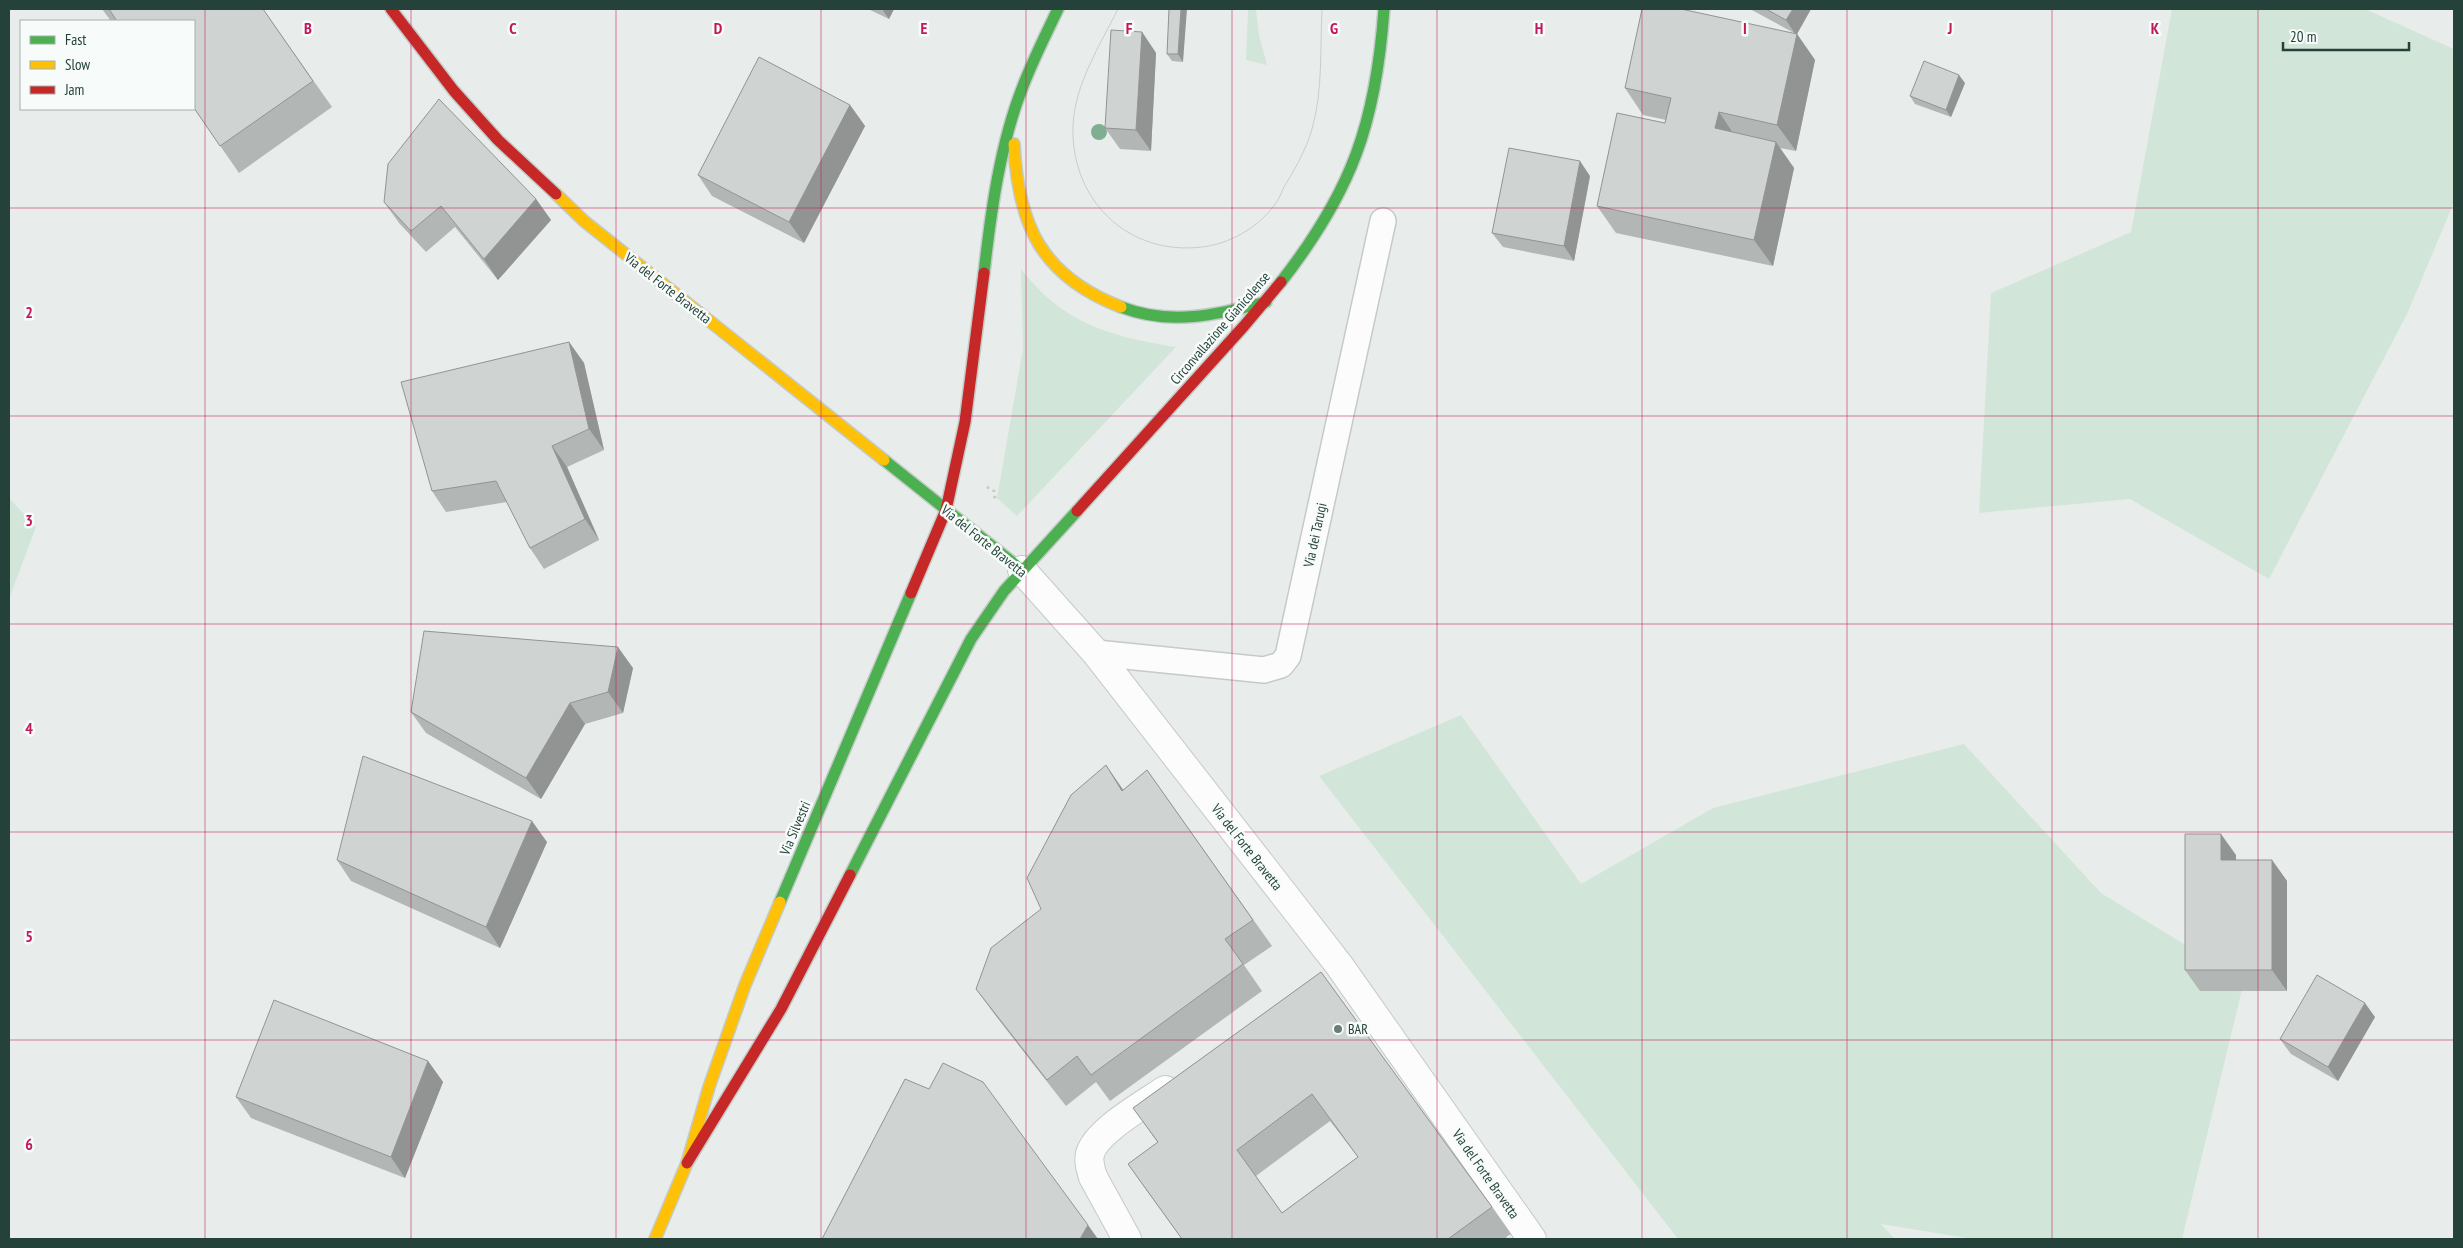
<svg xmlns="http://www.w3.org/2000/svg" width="2463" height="1248" viewBox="0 0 2463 1248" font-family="'PT Sans Narrow',sans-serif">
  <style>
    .green { fill: #d1e6d8 }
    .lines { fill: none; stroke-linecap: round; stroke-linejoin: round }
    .lane-casing { stroke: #c5cac8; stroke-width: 28 }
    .street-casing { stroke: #c5cac8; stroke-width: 30 }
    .fast-casing { stroke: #c3cbc8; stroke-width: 14 }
    .slow-casing { stroke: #c3cbc8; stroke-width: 14 }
    .jam-casing { stroke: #c3cbc8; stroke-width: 14 }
    .path { stroke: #c3ccca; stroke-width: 3; stroke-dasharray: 2.5 4; stroke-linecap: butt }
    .lane { stroke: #fcfcfc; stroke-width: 25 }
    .street { stroke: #fcfcfc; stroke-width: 28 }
    .fast { stroke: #4caf50; stroke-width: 11 }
    .slow { stroke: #ffc107; stroke-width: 11 }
    .jam { stroke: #c62828; stroke-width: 11 }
    .tram { stroke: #c9cdcc; stroke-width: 1 }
    .tree { fill: #81ae93 }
    .wall { fill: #b2b6b5; fill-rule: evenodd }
    .shaded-wall { fill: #919493 }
    .building { fill: #cfd4d2; stroke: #919493; fill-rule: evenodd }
    .grid { fill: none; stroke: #c2185b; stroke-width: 1; stroke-opacity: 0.55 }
    .poi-dot { fill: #697e78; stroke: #f7fbf9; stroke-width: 2 }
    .labels { text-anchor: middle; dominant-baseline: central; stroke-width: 5; stroke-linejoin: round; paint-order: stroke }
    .street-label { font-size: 14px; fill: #24423a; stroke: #f7fbf9 }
    .poi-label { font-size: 14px; fill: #24423a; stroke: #f7fbf9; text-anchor: start }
    .grid-label { font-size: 16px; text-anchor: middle; font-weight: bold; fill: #c2185b; stroke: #f7fbf9; stroke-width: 5; stroke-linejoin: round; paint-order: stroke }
  </style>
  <rect width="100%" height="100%" fill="#e8edeb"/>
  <g class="green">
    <polygon points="1248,9 1256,9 1259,35 1267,65 1246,60"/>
    <polygon points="2172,9 2365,9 2454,49 2454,202 2408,312 2269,579 2130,499 1979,513 1991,293 2131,232"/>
    <path d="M1021,269C1064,324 1109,336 1176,347L1017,516L997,498L1023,349Z"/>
    <polygon points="9,498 36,527 9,599"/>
    <polygon points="1461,715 1581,884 1713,808 1964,744 2101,893 2244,981 2182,1239 1973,1239 1881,1224 1895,1239 1678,1239 1319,776"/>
  </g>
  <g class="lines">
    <defs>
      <polyline id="lane" points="1096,653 1264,670 1281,665 1288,656 1383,221"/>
      <g id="street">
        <polyline points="1022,570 1096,653 1339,965 1532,1239"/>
        <path d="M1127,1239L1093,1177C1091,1170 1088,1162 1090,1154C1096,1131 1145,1104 1165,1090"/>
      </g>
      <g id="fast">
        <path d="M984,273C991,211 1000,144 1023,86C1033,60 1046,34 1058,9"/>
        <path d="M1281,282C1352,191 1376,123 1384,9"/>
        <path d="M1121,307C1170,326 1217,315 1266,302"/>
        <polyline points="884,460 1022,570"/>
        <polyline points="850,875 971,639 1004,591 1077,511"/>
        <polyline points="780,902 911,593"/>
      </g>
      <g id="slow">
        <path d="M1014,144C1018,225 1041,276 1121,307"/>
        <polyline points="556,194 584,221 884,460"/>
        <polyline points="655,1239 687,1163 709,1087 745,985 780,902"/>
      </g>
      <g id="jam">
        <polyline points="391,9 454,91 498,140 556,194"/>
        <polyline points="1077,511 1244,326 1281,282"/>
        <polyline points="911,593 946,510 965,422 984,273"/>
        <polyline points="687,1163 781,1009 850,875"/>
      </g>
    </defs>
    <use href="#lane" class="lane-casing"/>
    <use href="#street" class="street-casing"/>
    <use href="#fast" class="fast-casing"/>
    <use href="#slow" class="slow-casing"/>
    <use href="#jam" class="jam-casing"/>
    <polyline class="path" points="987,487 994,491 995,499"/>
    <use href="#lane" class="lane"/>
    <use href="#street" class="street"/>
    <use href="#fast" class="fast"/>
    <use href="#slow" class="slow"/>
    <use href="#jam" class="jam"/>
    <path class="tram" d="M1118,9C1100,45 1075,84 1073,125C1070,200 1128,256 1202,247C1229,244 1257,228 1273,207C1278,201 1281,194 1284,187C1295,169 1306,150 1312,129C1323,91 1320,48 1322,9"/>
  </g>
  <circle class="tree" cx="1099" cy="132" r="8"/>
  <g class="wall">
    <polygon points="102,9 263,9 332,107 239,173 194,108 194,21 111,21"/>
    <polygon points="868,9 894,9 889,19"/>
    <polygon points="1169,9 1183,62 1172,61 1167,54"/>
    <polygon points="1750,9 1811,9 1797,34 1815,60 1796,151 1780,148 1794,168 1773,266 1616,233 1597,206 1665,123 1666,120 1643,115 1625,88 1794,33"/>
    <polygon points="1142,32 1156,53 1151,151 1120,149 1105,128"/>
    <polygon points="1965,83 1951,117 1915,104 1910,96"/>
    <polygon points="850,105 865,126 804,243 712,196 698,175"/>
    <polygon points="1590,176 1574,261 1503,247 1492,233"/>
    <polygon points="536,199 551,220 498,280 455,227 426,252 399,223 384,202"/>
    <polygon points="569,342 584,363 604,450 567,467 599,540 544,569 530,548 507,502 446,512 432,491"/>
    <polygon points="633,668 623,713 585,724 541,799 426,733 411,712"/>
    <polygon points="1147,770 1272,946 1244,965 1262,991 1110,1101 1096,1082 1066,1106 995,1015 976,989 1041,909 1123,790"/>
    <polygon points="547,842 500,948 351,881 337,860"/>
    <polygon points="2236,855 2236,860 2272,860 2287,881 2287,991 2200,991 2185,970"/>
    <path d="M1321,972L1492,1207L1511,1234L1506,1237L1508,1239H1182L1147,1191L1128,1164L1158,1143L1133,1108ZM1330,1121L1358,1157L1282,1213L1256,1176Z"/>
    <polygon points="2375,1017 2338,1081 2291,1054 2280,1039"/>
    <polygon points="428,1061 443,1082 405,1178 251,1118 236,1097"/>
  </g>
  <g class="shaded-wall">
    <polygon points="882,9 894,9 889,19"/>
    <polygon points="1181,9 1187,9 1183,62 1178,54"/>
    <polygon points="1793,9 1811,9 1797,34 1815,60 1796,151 1777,125 1796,35 1786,20"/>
    <polygon points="1142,32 1156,53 1151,151 1136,130"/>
    <polygon points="1959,75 1965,83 1951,117 1946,110"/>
    <polygon points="850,105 865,126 804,243 789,222"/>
    <polygon points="1719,112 1737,139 1715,128"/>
    <polygon points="1776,142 1794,168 1773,266 1754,240"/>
    <polygon points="1580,161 1590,176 1574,261 1564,246"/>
    <polygon points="536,199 551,220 498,280 484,259"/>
    <polygon points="569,342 584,363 604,450 589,429"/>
    <polygon points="552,446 567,467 599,540 585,519"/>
    <polygon points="618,647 633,668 623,713 608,692"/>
    <polygon points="570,703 585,724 541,799 526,778"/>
    <polygon points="1106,765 1124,791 1122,791"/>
    <polygon points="532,821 547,842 500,948 486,927"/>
    <polygon points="2221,834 2236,855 2236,881 2221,860"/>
    <polygon points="2272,860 2287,881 2287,991 2272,970"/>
    <polygon points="2365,1003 2375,1017 2338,1081 2328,1067"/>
    <polygon points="428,1061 443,1082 405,1178 391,1157"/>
    <polygon points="1088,1225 1098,1239 1080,1239"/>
  </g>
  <g class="building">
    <polygon points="109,9 263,9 313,81 220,146 194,108 194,21 117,21"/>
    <polygon points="1169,9 1181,9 1178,54 1167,54"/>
    <polygon points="1642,9 1681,9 1797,34 1777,125 1719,112 1715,128 1776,142 1754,240 1597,206 1617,113 1665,123 1671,98 1625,88"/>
    <polygon points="1766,9 1793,9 1786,20"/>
    <polygon points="1111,30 1142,32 1136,130 1105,128"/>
    <polygon points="759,57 850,105 789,222 698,175"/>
    <polygon points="1924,61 1959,75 1946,110 1910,96"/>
    <polygon points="439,99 536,199 484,259 441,206 411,231 384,202 388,164"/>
    <polygon points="1509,148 1580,161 1564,246 1492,233"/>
    <polygon points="569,342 589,429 552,446 585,519 530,548 496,481 432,491 401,382"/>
    <polygon points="424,631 618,647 608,692 570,703 526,778 411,712"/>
    <polygon points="363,756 532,821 486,927 337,860"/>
    <polygon points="1106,765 1122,791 1147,770 1253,920 1225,939 1243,964 1091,1075 1077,1056 1047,1080 976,989 991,948 1041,909 1027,878 1071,795"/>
    <polygon points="2185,834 2221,834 2221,860 2272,860 2272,970 2185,970"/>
    <path d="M1321,972L1492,1207L1448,1239H1182L1128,1164L1158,1142L1133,1108ZM1312,1094L1358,1157L1282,1213L1237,1150Z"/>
    <polygon points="2317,975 2365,1003 2328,1067 2280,1039"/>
    <polygon points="274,1000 428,1061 391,1157 236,1097"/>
    <polygon points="943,1063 983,1082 1088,1225 1080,1239 822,1239 905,1079 929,1089"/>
  </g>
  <path class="grid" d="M205,9V1239M411,9V1239M616,9V1239M821,9V1239M1026,9V1239M1232,9V1239M1437,9V1239M1642,9V1239M1847,9V1239M2052,9V1239M2258,9V1239M9,208H2454M9,416H2454M9,624H2454M9,832H2454M9,1040H2454"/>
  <circle class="poi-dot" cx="1338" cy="1029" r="5"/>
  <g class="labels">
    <g class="street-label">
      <text transform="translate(668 288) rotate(38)">Via del Forte Bravetta</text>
      <text transform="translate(1220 328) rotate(-49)">Circonvallazione Gianicolense</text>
      <text transform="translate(1315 535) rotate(-78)">Via dei Tarugi</text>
      <text transform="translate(984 541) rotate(39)">Via del Forte Bravetta</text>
      <text transform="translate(795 828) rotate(-67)">Via Silvestri</text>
      <text transform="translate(1247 847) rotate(52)">Via del Forte Bravetta</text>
      <text transform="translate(1486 1174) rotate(55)">Via del Forte Bravetta</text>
    </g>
    <g class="poi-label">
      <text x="1348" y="1029">BAR</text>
    </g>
  </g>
  <g class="grid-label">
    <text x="308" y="34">B</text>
    <text x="513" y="34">C</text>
    <text x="718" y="34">D</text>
    <text x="924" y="34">E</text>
    <text x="1129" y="34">F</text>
    <text x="1334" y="34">G</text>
    <text x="1539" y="34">H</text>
    <text x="1745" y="34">I</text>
    <text x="1950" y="34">J</text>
    <text x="2155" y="34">K</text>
    <text x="29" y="318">2</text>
    <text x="29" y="526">3</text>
    <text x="29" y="734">4</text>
    <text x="29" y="942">5</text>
    <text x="29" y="1150">6</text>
  </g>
  <rect width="2463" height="1248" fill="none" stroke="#24423a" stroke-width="20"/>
  <rect x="20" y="20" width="175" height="90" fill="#f7fbf9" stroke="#a3b1ad"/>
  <rect x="30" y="36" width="25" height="8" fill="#4caf50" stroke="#a3b1ad"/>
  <text x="65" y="45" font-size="15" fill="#24423a">Fast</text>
  <rect x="30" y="61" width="25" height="8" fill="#ffc107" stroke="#a3b1ad"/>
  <text x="65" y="70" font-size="15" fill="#24423a">Slow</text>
  <rect x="30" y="86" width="25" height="8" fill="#c62828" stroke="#a3b1ad"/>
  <text x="65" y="95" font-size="15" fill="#24423a">Jam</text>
  <path d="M2283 42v8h126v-8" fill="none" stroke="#24423a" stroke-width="2.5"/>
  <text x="2290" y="42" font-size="15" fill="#24423a" stroke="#f7fbf9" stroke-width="4" paint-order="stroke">20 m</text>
</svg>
